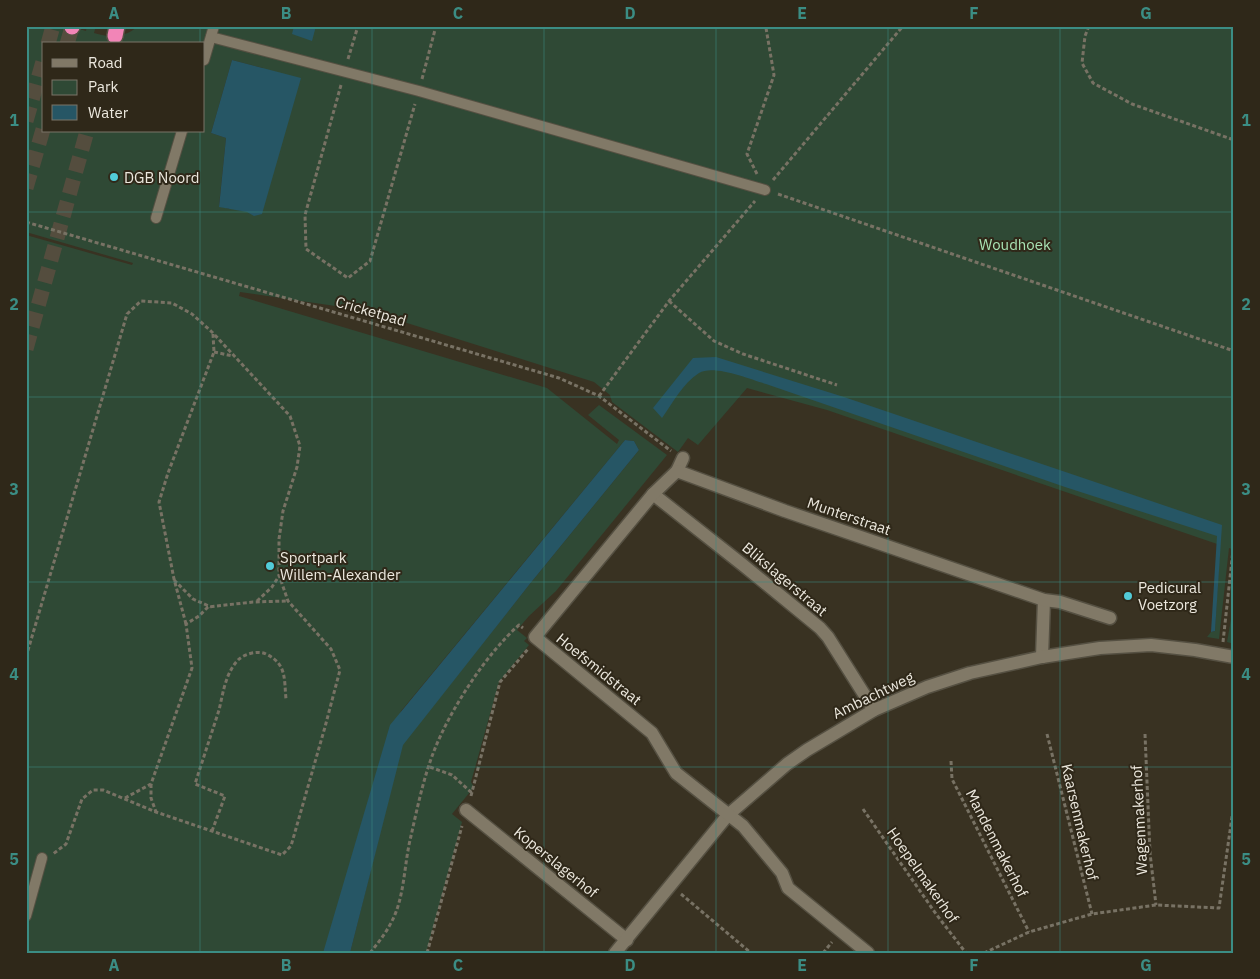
<svg xmlns="http://www.w3.org/2000/svg" width="1260" height="979" viewBox="0 0 1260 979" font-family="'IBM Plex Sans',sans-serif">
  <style>
    .green { fill: #2f4935; fill-rule: evenodd }
    .water { fill: #265665 }
    .lines { fill: none; stroke-linecap: round; stroke-linejoin: round }
    .highway-tunnel { stroke: #544d3e; stroke-width: 15; stroke-dasharray: 15 8; stroke-linecap: butt }
    .lane-casing { stroke: #555042; stroke-width: 12 }
    .street-casing { stroke: #555042; stroke-width: 15 }
    .highway-casing { stroke: #555042; stroke-width: 18 }
    .path { stroke: #787264; stroke-width: 3; stroke-dasharray: 4 2.5; stroke-linecap: butt }
    .lane { stroke: #817967; stroke-width: 10 }
    .street { stroke: #817967; stroke-width: 12 }
    .highway { stroke: #f285b7; stroke-width: 15 }
    .grid { fill: none; stroke: #3b8d84; stroke-width: 1; stroke-opacity: 0.55 }
    .poi-dot { fill: #52cbd8; stroke: #2f2819; stroke-width: 2 }
    .labels { text-anchor: middle; dominant-baseline: central; stroke-width: 4; stroke-linejoin: round; paint-order: stroke }
    .poi-label { font-size: 15px; fill: #ece8de; stroke: #2f2819; text-anchor: start }
    .park-label { font-size: 15px; fill: #a8e2b4; stroke: #2f2819 }
    .street-label { font-size: 15px; fill: #ece8de; stroke: #2f2819 }
    .neatline { fill: none; stroke: #3b8d84; stroke-width: 2 }
    .grid-label { font-size: 16px; text-anchor: middle; font-weight: bold; fill: #3b8d84 }
  </style>
  <rect width="100%" height="100%" fill="#393222"/>
  <g class="green">
    <path d="M26,26H69L86,31L87,26H96L94,33C110,38 125,38 138,26H1234V550L1229,548L1219,639L1207,637L1211,632L1215,631L1220,545L827,410L747,388L698,445L688,438L678,452L612,402L610,395L594,382L369,311L240,292L239,296L547,388L617,444L619,440L588,415L599,405L667,455L556,591L529,616L517,630L527,638L524,641L529,645L499,682L471,782L474,787L452,814L462,822L426,953H350L402,745L529,585L639,450L634,441L625,440L401,711L324,953H26V235L132,265L133,263L26,232ZM44,44H204V131H44ZM232,60L263,68L229,209L219,206L226,138L211,133Z"/>
    <polygon points="1234,602 1234,644 1227,642"/>
  </g>
  <g class="water">
    <polygon points="294,26 316,26 312,41 292,34"/>
    <polygon points="232,60 301,78 262,214 254,216 247,212 219,207 226,138 211,133"/>
    <path d="M716,357L844,397L1222,525L1215,631L1211,632L1217,536L1065,487L766,384C750,379 713,364 699,373C683,383 672,404 662,418L653,408L693,358Z"/>
    <polygon points="625,440 634,441 639,450 529,585 403,745 350,953 323,953 390,725"/>
  </g>
  <g class="lines">
    <g class="highway-tunnel">
      <polyline points="48,44 53,26"/>
      <polyline points="67,44 72,27"/>
      <polyline points="26,121 44,58"/>
      <polyline points="26,188 44,126"/>
      <polyline points="26,349 87,131"/>
    </g>
    <defs>
      <g id="lane">
        <polyline points="211,37 419,91 765,190"/>
        <polyline points="204,60 214,26"/>
        <polyline points="156,218 182,131"/>
        <polyline points="26,916 42,858"/>
      </g>
      <g id="street">
        <polyline points="677,471 683,458"/>
        <polyline points="653,494 743,565 820,628 828,637 874,710"/>
        <polyline points="1042,657 1044,600"/>
        <polyline points="466,810 627,940"/>
        <polyline points="615,953 728,815 787,764 807,750 874,710 927,687 970,673 1042,657 1100,648 1151,645 1195,650 1234,657"/>
        <polyline points="868,953 788,888 782,873 743,826 676,773 652,733 535,637 653,494 677,471 785,511 1044,600 1060,602 1110,618"/>
      </g>
      <g id="highway">
        <polyline points="72,27 72,26"/>
        <polyline points="115,36 117,26"/>
      </g>
    </defs>
    <use href="#lane" class="lane-casing"/>
    <use href="#street" class="street-casing"/>
    <use href="#highway" class="highway-casing"/>
    <g class="path">
      <polyline points="1089,26 1085,36 1082,63 1093,83 1132,104 1234,140"/>
      <polyline points="348,59 358,26"/>
      <polyline points="422,79 436,26"/>
      <polyline points="341,85 305,215 306,249 348,278 370,261 415,104"/>
      <polyline points="757,174 747,154 774,75 766,28 767,26"/>
      <polyline points="773,180 903,26"/>
      <polyline points="778,194 1234,351"/>
      <polyline points="26,222 559,378 599,396 671,451"/>
      <polyline points="669,301 714,341 743,354 837,385"/>
      <polyline points="214,352 233,356"/>
      <polyline points="599,396 669,301 755,201"/>
      <polyline points="174,580 193,599 211,607"/>
      <polyline points="257,601 272,587 279,576"/>
      <polyline points="186,624 174,579 159,502 168,473 214,352 213,334"/>
      <polyline points="1223,642 1234,541"/>
      <polyline points="26,657 127,314 141,301 172,303 192,314 213,333 290,416 300,446 297,467 283,511 279,539 279,575 288,601 331,649 340,670 325,727 291,846 282,855 156,812 103,790 93,790 82,799 66,844 53,854"/>
      <polyline points="1047,734 1092,914"/>
      <polyline points="1145,734 1150,853 1156,905"/>
      <polyline points="951,761 952,779 1029,932"/>
      <polyline points="430,767 452,775 472,793"/>
      <polyline points="151,784 151,798 156,812"/>
      <polyline points="471,796 500,682 528,649"/>
      <polyline points="125,798 151,784 192,668 186,624 199,616 208,607 253,602 288,601"/>
      <polyline points="863,809 936,914 966,953"/>
      <path d="M212,831L225,796L195,784C203,759 211,735 219,710C223,694 225,674 238,660C244,654 258,650 266,654C287,664 284,679 286,699"/>
      <polyline points="681,894 751,953"/>
      <path d="M370,953C378,943 386,933 392,921C405,896 404,863 411,836C417,809 424,776 434,751C450,710 486,654 519,625L523,628"/>
      <polyline points="427,953 462,826"/>
      <polyline points="823,953 832,942"/>
      <polyline points="984,953 1029,932 1092,914 1156,905 1219,908 1234,803"/>
    </g>
    <use href="#lane" class="lane"/>
    <use href="#street" class="street"/>
    <use href="#highway" class="highway"/>
  </g>
  <path class="grid" d="M200,26V44M372,26V953M544,26V953M716,26V953M888,26V953M1060,26V953M200,131V953M26,212H1234M26,397H1234M26,582H1234M26,767H1234"/>
  <g class="poi-dot">
    <circle cx="114" cy="177" r="5"/>
    <circle cx="270" cy="566" r="5"/>
    <circle cx="1128" cy="596" r="5"/>
  </g>
  <g class="labels">
    <g class="poi-label">
      <text x="124" y="177">DGB Noord</text>
      <text x="280" y="557">Sportpark<tspan x="280" dy="17">Willem-Alexander</tspan></text>
      <text x="1138" y="587">Pedicural<tspan x="1138" dy="17">Voetzorg</tspan></text>
    </g>
    <g class="park-label">
      <text x="1015" y="244">Woudhoek</text>
    </g>
    <g class="street-label">
      <text transform="translate(371 311) rotate(16)">Cricketpad</text>
      <text transform="translate(849 516) rotate(19)">Munterstraat</text>
      <text transform="translate(785 579) rotate(40)">Blikslagerstraat</text>
      <text transform="translate(599 669) rotate(39)">Hoefsmidstraat</text>
      <text transform="translate(873 695) rotate(-26)">Ambachtweg</text>
      <text transform="translate(1139 820) rotate(-93)">Wagenmakerhof</text>
      <text transform="translate(1080 822) rotate(77)">Kaarsenmakerhof</text>
      <text transform="translate(997 843) rotate(63)">Mandenmakerhof</text>
      <text transform="translate(556 862) rotate(39)">Koperslagerhof</text>
      <text transform="translate(923 875) rotate(55)">Hoepelmakerhof</text>
    </g>
  </g>
  <rect width="1260" height="979" fill="none" stroke="#2f2819" stroke-width="55"/>
  <rect x="42" y="42" width="162" height="90" fill="#2f2819" stroke="#7b7568"/>
  <rect x="52" y="59" width="25" height="8" fill="#817967" stroke="#7b7568"/>
  <text x="88" y="68" font-size="15" fill="#ece8de">Road</text>
  <rect x="52" y="80" width="25" height="15" fill="#2f4935" stroke="#7b7568"/>
  <text x="88" y="92" font-size="15" fill="#ece8de">Park</text>
  <rect x="52" y="105" width="25" height="15" fill="#265665" stroke="#7b7568"/>
  <text x="88" y="118" font-size="15" fill="#ece8de">Water</text>
  <rect x="28" y="28" width="1204" height="924" class="neatline"/>
  <g class="grid-label">
    <text x="114" y="19">A</text>
    <text x="286" y="19">B</text>
    <text x="458" y="19">C</text>
    <text x="630" y="19">D</text>
    <text x="802" y="19">E</text>
    <text x="974" y="19">F</text>
    <text x="1146" y="19">G</text>
    <text x="14" y="126">1</text>
    <text x="1246" y="126">1</text>
    <text x="14" y="310">2</text>
    <text x="1246" y="310">2</text>
    <text x="14" y="495">3</text>
    <text x="1246" y="495">3</text>
    <text x="14" y="680">4</text>
    <text x="1246" y="680">4</text>
    <text x="14" y="865">5</text>
    <text x="1246" y="865">5</text>
    <text x="114" y="971">A</text>
    <text x="286" y="971">B</text>
    <text x="458" y="971">C</text>
    <text x="630" y="971">D</text>
    <text x="802" y="971">E</text>
    <text x="974" y="971">F</text>
    <text x="1146" y="971">G</text>
  </g>
</svg>
